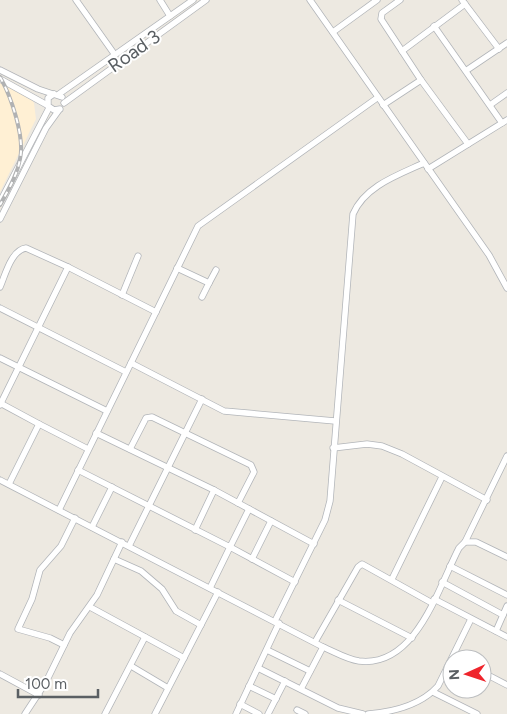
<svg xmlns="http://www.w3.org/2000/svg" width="507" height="714" viewBox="0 0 507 714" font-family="Figtree,sans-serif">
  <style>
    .commercial { fill: #fff0d4 }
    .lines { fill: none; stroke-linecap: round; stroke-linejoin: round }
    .minor-casing { stroke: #b2b5b9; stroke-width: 7 }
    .minor { stroke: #fff; stroke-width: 5.5 }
    .rail-casing { stroke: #b1b2b3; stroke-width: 4 }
    .rail { stroke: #fff; stroke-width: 2; stroke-dasharray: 5.5; stroke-linecap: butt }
    .labels { text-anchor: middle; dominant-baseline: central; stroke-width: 4; stroke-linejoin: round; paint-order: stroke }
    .street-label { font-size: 19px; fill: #5a5f63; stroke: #fff }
  </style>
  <rect width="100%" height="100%" fill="#ede9e1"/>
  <polygon class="commercial" points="0,80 29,95 34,103 36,119 0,192"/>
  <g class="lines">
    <defs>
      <g id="minor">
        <polyline points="76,0 115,55"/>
        <polyline points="160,0 170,16"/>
        <polyline points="310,0 489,255 507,288"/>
        <polyline points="400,0 382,13 381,19 421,80 468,144"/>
        <polyline points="462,0 499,49"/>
        <polyline points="434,26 502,123"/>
        <polyline points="333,32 377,0"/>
        <polyline points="402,51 465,4"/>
        <polyline points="0,70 38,89 62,97"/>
        <polyline points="467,70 507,43"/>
        <polyline points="0,79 47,105"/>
        <polyline points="54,94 48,98 48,106 54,110 60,109"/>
        <polyline points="59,94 193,0"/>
        <polyline points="64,103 206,0"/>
        <polyline points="383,105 421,80"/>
        <polyline points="490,105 507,93"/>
        <polyline points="428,169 507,120"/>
        <polyline points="0,202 49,108"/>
        <polyline points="0,219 46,128 59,110"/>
        <polyline points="177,268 209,283 202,297"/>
        <polyline points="209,283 216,270"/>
        <path d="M0,287C5,276 11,250 26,248L68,267L156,312"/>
        <polyline points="122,295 138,256"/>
        <polyline points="0,308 126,372"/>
        <polyline points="0,358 107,411"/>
        <polyline points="131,363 224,411 335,421"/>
        <polyline points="0,403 39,424 9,484"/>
        <polyline points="0,405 68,267"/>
        <polyline points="39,424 88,449"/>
        <polyline points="96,433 214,490 195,530"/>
        <polyline points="333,448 367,444 382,446 402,454 487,500"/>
        <polyline points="130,449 146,418 152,417 251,465 254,472 238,503"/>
        <polyline points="78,470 230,547 249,509"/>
        <path d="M0,480L323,647C335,652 346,659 359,661C416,668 438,588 459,548L465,542H476L507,557"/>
        <polyline points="214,490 314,544"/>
        <polyline points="59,510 198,226 377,98"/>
        <polyline points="92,527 112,487"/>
        <polyline points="465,542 507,456"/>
        <polyline points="129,546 202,399"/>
        <polyline points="114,559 141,571 162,589 176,611 201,625"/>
        <polyline points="252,559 271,521"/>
        <polyline points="450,566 507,595"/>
        <polyline points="392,579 442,477"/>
        <polyline points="442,582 503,615"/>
        <polyline points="210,588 230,547 295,582"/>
        <polyline points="434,599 507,637"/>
        <polyline points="338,600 412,638"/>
        <polyline points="90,607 184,658"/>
        <path d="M275,621L325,520L330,501L353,214C365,186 398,175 424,163"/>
        <polyline points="496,631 507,606"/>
        <polyline points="315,642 358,567 362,564 432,603"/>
        <polyline points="64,645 50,638 18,629 32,599 40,570 61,546 75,518"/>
        <polyline points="267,650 310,671"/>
        <polyline points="131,666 168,688"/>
        <polyline points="258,668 338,708 363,714"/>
        <polyline points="482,672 507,685"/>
        <polyline points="0,674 39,695"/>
        <polyline points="249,686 276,699"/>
        <polyline points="301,689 323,647"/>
        <polyline points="433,692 477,714"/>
        <polyline points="240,704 259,714"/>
        <polyline points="297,710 305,714"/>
        <polyline points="25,714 46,682 70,633 97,595 122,542"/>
        <polyline points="105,714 145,637"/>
        <polyline points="155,714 218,592"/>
        <polyline points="236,714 279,623"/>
        <polyline points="268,714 285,681"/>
        <path d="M368,714C392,712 421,705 438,686L471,619"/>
      </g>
    </defs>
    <use href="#minor" class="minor-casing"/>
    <use href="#minor" class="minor"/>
    <defs>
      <path id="rail" d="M0,77C11,96 25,137 20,159C17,176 8,190 0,205"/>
    </defs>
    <use href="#rail" class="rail-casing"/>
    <use href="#rail" class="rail"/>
  </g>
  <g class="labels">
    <g class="street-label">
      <text transform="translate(134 51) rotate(-35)">Road 3</text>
    </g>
  </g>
  <g transform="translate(467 674) rotate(267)"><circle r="24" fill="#ffffff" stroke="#bdbfc1"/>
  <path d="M0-4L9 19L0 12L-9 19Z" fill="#ef252c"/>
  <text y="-8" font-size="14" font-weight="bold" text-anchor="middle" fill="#5a5f63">N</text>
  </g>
  <path d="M18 689v8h80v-8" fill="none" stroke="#5a5f63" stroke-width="2.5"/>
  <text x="25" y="689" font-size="15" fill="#5a5f63" stroke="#ffffff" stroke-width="4" paint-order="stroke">100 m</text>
</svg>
